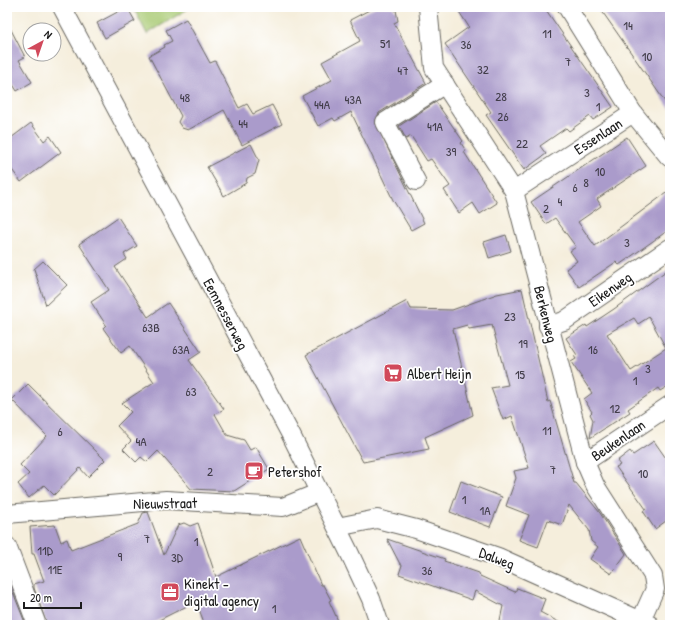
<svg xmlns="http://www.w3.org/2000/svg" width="677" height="632" viewBox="0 0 677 632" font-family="'Patrick Hand',sans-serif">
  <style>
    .green { fill: #a9ca73; stroke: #627348 }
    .building { fill: #aa9bcb; fill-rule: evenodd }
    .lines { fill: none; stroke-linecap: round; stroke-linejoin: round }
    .minor-casing { stroke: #68665f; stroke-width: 20 }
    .minor { stroke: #fff; stroke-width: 18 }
    .labels { text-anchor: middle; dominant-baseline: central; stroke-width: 3.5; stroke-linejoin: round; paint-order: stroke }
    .number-label { font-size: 13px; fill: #403c48 }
    .street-label { font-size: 15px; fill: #1c1c1c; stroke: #fff }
    .poi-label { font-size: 15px; fill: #1c1c1c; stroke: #fff; text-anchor: start }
  </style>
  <rect width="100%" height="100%" fill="#fff"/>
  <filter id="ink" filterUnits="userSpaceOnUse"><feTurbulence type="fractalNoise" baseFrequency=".025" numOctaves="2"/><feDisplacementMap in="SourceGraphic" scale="8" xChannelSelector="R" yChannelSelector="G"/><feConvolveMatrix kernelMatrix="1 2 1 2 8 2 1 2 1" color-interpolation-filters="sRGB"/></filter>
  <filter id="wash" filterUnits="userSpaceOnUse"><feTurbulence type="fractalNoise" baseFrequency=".012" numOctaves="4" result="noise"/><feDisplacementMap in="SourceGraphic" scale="16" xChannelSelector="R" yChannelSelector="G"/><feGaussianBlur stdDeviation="0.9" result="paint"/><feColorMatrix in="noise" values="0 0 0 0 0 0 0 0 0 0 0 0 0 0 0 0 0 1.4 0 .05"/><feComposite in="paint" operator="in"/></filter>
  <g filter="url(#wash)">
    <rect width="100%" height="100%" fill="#f5eedc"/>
    <polygon class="green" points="133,7 191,7 147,34"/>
    <g id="blocks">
      <g class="building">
        <polygon points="127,7 135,21 105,38 97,23"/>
        <polygon points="375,7 392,7 396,10 398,21 394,23 426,83 379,113 375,122 424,223 411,230 393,200 351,112 335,121 333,118 318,126 302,96 332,80 322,62 360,41 350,20"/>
        <polygon points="456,7 544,7 613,107 593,120 590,116 569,131 566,128 540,146 546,154 524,170 486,115 491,112 445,44 469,27"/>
        <polygon points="599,7 670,7 670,109 643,70"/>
        <polygon points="186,19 210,63 215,61 239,108 247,104 253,114 272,105 282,124 242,145 224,110 188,130 182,128 178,122 181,116 149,56 165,47 164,45 172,41 166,30"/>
        <polygon points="7,22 25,57 19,60 32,82 17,91 7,75"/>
        <polygon points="436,102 463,141 461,143 466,151 464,152 497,203 480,214 473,203 459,213 444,190 450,186 431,159 427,161 411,136 406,139 399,126"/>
        <polygon points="31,123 44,141 50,136 61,152 21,182 7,163 7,141"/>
        <polygon points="627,137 646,166 597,199 601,206 578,222 595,246 670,190 670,229 619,265 616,262 579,287 566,269 577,261 570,251 576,247 555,218 546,224 531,202"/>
        <polygon points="251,144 259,160 255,174 247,178 246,183 224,196 207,167"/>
        <polygon points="118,217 137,246 124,254 127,259 115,267 148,317 168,303 201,352 189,360 224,409 215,414 227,435 244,440 250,450 256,447 269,469 234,491 191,489 158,451 147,462 141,457 136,462 123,449 131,441 117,426 131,412 122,403 154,382 130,346 121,353 103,328 106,325 91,302 109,290 79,244"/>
        <polygon points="506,235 511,251 489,258 484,242"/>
        <polygon points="43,261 67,285 46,305 34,269"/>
        <path d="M670,268V385L660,391L658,388L628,409L630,412L590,438L593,420L590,414L592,412L584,399L592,393L571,362L576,359L574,356L577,355L566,338L586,325L587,327L614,309ZM649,317L666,348L631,371L607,334L634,318L638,324Z"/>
        <polygon points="522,289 548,402 550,401 574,483 576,483 600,513 626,554 611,574 590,559 598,547 591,541 589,530 569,505 562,525 548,520 538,547 519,540 529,515 506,506 516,478 514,471 529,468 512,416 503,420 491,388 508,385 492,325 469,329 467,325 453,329 473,415 425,437 429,449 363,462 306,355 407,301 411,309 452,310 497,294"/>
        <polygon points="28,384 105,460 88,477 80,468 54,495 44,485 29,498 18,484 29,474 20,465 47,436 12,400"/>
        <polygon points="654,441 670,464 670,518 655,529 643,511 646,509 616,467 620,465 617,461 630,451 633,455"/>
        <polygon points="461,481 502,497 490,527 450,512"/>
        <polygon points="148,512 164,555 178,525 184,523 190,526 198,523 216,577 300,536 321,585 323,585 331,600 329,601 340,625 205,625 197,604 194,605 193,603 149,625 47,625 34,588 34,584 44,581 34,554 32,554 30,527 55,525 61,542 67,539 71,550 138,524 143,513"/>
        <polygon points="387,539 445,559 444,561 479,573 480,576 515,592 517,588 545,599 540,612 564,625 499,625 503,606 475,591 472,600 399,574 402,565 400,564"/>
        <polygon points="7,577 26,625 7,625"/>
      </g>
    </g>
  </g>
  <g filter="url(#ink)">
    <use href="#blocks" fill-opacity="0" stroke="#68665f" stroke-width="1"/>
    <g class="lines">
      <defs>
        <g id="minor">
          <polyline points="62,7 291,435 350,554 371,599 380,625"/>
          <polyline points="428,7 434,68 514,191 585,462 595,485 653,576 655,589 641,620"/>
          <polyline points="567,7 633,113"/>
          <polyline points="416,181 385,122 445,84"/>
          <polyline points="514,191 633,113 669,157 670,156"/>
          <polyline points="548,326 564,321 670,248"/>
          <polyline points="585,462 670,405"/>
          <polyline points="7,514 166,500 283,507 320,492"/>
          <polyline points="337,527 377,519 416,529 498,557 650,625"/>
          <polyline points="7,546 37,625"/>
        </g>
      </defs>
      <use href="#minor" class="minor-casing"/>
      <use href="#minor" class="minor"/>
    </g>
  </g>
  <defs>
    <symbol id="supermarket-square" viewBox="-11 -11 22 22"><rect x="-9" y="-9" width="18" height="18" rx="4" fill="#d1495b" stroke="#fff"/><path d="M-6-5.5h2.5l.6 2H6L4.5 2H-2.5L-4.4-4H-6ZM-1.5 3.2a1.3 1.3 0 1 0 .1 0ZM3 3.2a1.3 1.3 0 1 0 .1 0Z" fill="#fff"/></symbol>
    <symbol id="cafe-square" viewBox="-11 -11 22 22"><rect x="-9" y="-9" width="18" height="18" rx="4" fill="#d1495b" stroke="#fff"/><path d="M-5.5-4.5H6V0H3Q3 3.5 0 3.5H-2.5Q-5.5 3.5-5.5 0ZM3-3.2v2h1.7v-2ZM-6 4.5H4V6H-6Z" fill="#fff"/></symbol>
    <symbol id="office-square" viewBox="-11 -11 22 22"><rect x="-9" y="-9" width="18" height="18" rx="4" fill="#d1495b" stroke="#fff"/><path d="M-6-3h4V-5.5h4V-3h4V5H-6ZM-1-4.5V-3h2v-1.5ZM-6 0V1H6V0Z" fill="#fff"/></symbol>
  </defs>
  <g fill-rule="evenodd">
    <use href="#supermarket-square" x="382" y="362" width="22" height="22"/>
    <use href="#cafe-square" x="243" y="460" width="22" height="22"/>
    <use href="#office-square" x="159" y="581" width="22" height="22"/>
  </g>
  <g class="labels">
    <g class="number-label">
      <text x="628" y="25">14</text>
      <text x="547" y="33">11</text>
      <text x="385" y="43">51</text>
      <text x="466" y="44">36</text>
      <text x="647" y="56">10</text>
      <text x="568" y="61">7</text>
      <text x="483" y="69">32</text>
      <text x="403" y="70">47</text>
      <text x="587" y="92">3</text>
      <text x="501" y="96">28</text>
      <text x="185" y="97">48</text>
      <text x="353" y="99">43A</text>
      <text x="322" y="104">44A</text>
      <text x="598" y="106">1</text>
      <text x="503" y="116">26</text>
      <text x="243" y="123">44</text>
      <text x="435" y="126">41A</text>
      <text x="522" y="143">22</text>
      <text x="451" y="151">39</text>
      <text x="600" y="171">10</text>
      <text x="586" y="182">8</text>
      <text x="575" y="187">6</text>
      <text x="560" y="201">4</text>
      <text x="546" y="208">2</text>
      <text x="627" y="242">3</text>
      <text x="510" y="316">23</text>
      <text x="151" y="327">63B</text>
      <text x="523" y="343">19</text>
      <text x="181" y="349">63A</text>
      <text x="593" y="349">16</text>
      <text x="648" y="368">3</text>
      <text x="520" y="374">15</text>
      <text x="635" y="380">1</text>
      <text x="191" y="391">63</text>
      <text x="615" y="408">12</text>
      <text x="547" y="430">11</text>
      <text x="60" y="431">6</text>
      <text x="141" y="441">4A</text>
      <text x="553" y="469">7</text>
      <text x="210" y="471">2</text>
      <text x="643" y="473">10</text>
      <text x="464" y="499">1</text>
      <text x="485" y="510">1A</text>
      <text x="147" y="538">7</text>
      <text x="196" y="541">1</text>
      <text x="45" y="550">11D</text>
      <text x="120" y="556">9</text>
      <text x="177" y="557">3D</text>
      <text x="55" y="569">11E</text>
      <text x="427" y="570">36</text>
      <text x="274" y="608">1</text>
    </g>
    <g class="street-label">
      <text transform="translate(598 136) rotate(-33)">Essenlaan</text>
      <text transform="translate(610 289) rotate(-35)">Eikenweg</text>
      <text transform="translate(226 314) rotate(62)">Eemnesserweg</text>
      <text transform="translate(546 314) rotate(76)">Berkenweg</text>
      <text transform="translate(618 440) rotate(-34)">Beukenlaan</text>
      <text transform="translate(165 503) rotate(-1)">Nieuwstraat</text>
      <text transform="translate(497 558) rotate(21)">Dalweg</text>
    </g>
    <g class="poi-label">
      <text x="407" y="373">Albert Heijn</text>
      <text x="268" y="471">Petershof</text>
      <text x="184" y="583">Kinekt -<tspan x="184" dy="17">digital agency</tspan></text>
    </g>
  </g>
  <rect width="677" height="632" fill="none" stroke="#fff" stroke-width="24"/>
  <g transform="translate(42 42) rotate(40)"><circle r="19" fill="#ffffff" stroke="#a4a4a4"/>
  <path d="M0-3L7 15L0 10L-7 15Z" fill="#d1495b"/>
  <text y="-6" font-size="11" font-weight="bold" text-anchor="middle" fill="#1c1c1c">N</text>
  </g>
  <path d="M24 602v6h57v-6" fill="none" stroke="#1c1c1c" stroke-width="2"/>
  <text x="30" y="602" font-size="12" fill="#1c1c1c" stroke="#ffffff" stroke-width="3" paint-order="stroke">20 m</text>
</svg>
